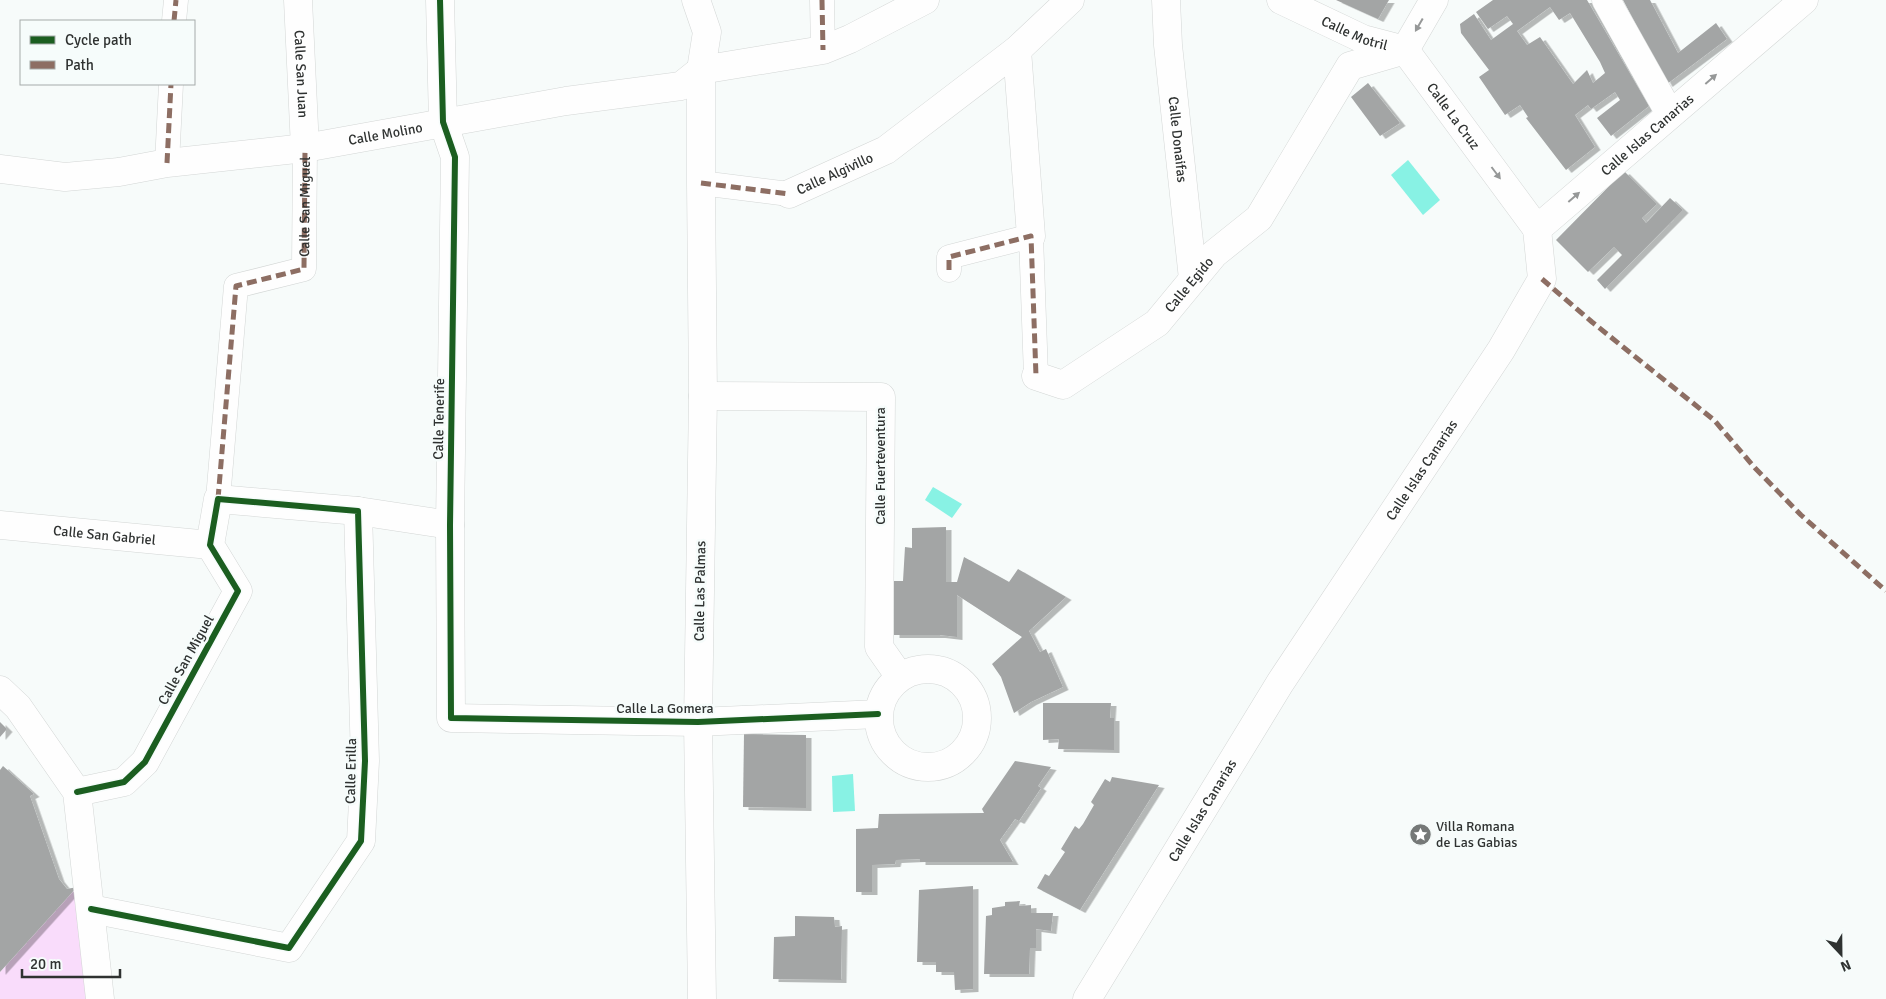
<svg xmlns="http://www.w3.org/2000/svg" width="1886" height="999" viewBox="0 0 1886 999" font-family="Signika,sans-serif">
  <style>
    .green { fill: #f9dcfb }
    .water { fill: #88f2e4 }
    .building { fill: #a3a5a5; fill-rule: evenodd; filter: url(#shadow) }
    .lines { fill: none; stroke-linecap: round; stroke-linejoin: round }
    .pedestrian-casing { stroke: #d3d6d5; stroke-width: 25 }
    .minor-casing { stroke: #d3d6d5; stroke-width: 29 }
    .tertiary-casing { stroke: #d3d6d5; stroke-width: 29 }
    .pedestrian { stroke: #fefefe; stroke-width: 24 }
    .minor { stroke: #fefefe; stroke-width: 28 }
    .tertiary { stroke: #fefefe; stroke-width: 28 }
    .quiet { stroke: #8d6e63; stroke-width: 5; stroke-dasharray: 10 5; stroke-linecap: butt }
    .cycleway-casing { stroke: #f6fcfb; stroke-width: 9 }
    .cycleway { stroke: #1b5e20; stroke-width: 6 }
    .oneway { fill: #969898 }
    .labels { text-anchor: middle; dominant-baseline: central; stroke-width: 5; stroke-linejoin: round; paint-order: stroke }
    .street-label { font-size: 14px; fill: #2f3231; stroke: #f6fcfb }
    .poi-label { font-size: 14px; fill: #2f3231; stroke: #f6fcfb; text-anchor: start }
  </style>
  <defs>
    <filter id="shadow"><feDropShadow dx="5.5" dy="3" stdDeviation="0" flood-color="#0004"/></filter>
  </defs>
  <rect width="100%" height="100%" fill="#f7fbfa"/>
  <polygon class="green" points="77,887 90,999 0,999 0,972"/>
  <g class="water">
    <polygon points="1408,160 1440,200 1423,215 1391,175"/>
    <polygon points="933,487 962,504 952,518 925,500"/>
    <polygon points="853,774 855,811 833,812 832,776"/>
  </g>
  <g class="building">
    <polygon points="1336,0 1389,0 1378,19"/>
    <path d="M1493,0H1587L1649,106L1611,136L1597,118L1620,100L1615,92L1591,109L1588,105L1575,115L1595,147L1566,170L1526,118L1528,117L1520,105L1505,115L1479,77L1489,70L1461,33L1460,24L1474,14L1491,40L1513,24L1507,16L1488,29L1476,12ZM1550,7L1559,20L1570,13L1600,62L1609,56L1600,62L1605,73L1593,83L1587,70L1573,84L1540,37L1527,45L1517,31Z"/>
    <polygon points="1623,0 1650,0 1678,53 1716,23 1727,39 1667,84"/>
    <polygon points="1368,83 1400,123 1380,136 1351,97"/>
    <polygon points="1624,171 1657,204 1642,218 1646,223 1670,198 1683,210 1605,289 1597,280 1622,255 1614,247 1588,272 1556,240"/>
    <polygon points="946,527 946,582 957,582 964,557 1009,582 1018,569 1066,597 1029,631 1040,652 1046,649 1063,687 1031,702 1014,713 1001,677 992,664 1022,637 957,595 957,637 940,635 894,635 894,581 903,581 905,547 912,548 912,528"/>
    <polygon points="1043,703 1111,703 1110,718 1114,718 1114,750 1058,749 1059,739 1043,740"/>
    <polygon points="0,722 7,729 0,737"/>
    <polygon points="744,734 806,735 806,808 743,807"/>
    <polygon points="1015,761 1051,767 1038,786 1041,788 1019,821 1015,819 1000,840 1013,862 920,862 920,859 896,860 895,864 872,865 872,892 856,892 856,829 878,828 879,814 984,813 982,809"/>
    <polygon points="3,766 34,794 30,796 59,879 67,889 77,887 0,972 0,770"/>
    <polygon points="1112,777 1159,785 1080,910 1037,888 1045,874 1049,876 1065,852 1061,849 1075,826 1079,829 1083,824 1094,805 1091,802 1105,779 1110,782"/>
    <polygon points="973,886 973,989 955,990 954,972 936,972 936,962 917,962 919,890"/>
    <polygon points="1020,901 1019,906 1031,905 1031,913 1053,913 1051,931 1036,929 1036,948 1030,948 1029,974 984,974 986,916 992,915 992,908 1005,906 1005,902"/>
    <polygon points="795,916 834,917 835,927 842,926 841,980 773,979 774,937 795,936"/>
  </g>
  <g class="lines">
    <defs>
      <g id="pedestrian">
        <polyline points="822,0 823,50"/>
        <polyline points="174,21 176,0"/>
        <polyline points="167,163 171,84"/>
        <polyline points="701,183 789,194"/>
        <polyline points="949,270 949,257 1031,236 1036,376"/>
        <polyline points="218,499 236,286 304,269 305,148"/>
      </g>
      <g id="minor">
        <path id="s1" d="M298,0L305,148"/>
        <polyline points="440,0 443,122 455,157 450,525 451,718 698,722 878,714"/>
        <polyline points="696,0 707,32 701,70 701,183 703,396 698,722 702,999"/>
        <path id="s2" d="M1166,0L1168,45L1193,279"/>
        <polyline points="1606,0 1670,114"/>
        <polyline points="1017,50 1031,236"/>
        <path id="s3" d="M789,194L886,150L1017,50L1070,0"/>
        <path id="s4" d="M1036,376L1063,385L1157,323L1214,254L1259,218L1350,66L1405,50"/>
        <polyline points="703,396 881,397 879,647 900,677"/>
        <polyline points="358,511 450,525"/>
        <path id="s5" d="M0,525L210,545"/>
        <circle cx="928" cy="718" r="49"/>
        <polyline points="77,792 124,782 145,762 238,591 210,545 218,499 358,511 365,761 361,841 289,948 91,909"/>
      </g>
      <g id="tertiary">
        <path id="s6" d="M1281,0L1363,39L1405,50"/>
        <path id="s7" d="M1405,50L1537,229"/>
        <polyline points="1405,50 1434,0"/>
        <path id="s8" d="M0,169L65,177L119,172L167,163L305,148L566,101L681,86L701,70L823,50L850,39L925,0"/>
        <path id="s9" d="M1537,229L1804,0"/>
        <polyline points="0,690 18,707 77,792 100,999"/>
        <path id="s10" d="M1087,999L1280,683L1501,350L1542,279L1537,229"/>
      </g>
    </defs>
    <use href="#pedestrian" class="pedestrian-casing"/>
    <use href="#minor" class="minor-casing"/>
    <use href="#tertiary" class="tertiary-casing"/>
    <use href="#pedestrian" class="pedestrian"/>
    <use href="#minor" class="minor"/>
    <use href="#tertiary" class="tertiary"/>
    <g class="quiet">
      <polyline points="822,0 823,50"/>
      <polyline points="174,21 176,0"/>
      <polyline points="167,163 171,84"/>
      <polyline points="701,183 789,194"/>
      <polyline points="949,270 949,257 1031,236 1036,376"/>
      <polyline points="1542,279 1592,322 1714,420 1755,468 1801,515 1886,591"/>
      <path id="s11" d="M218,499L236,286L304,269L305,148"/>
    </g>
    <defs>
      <g id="cycleway">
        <polyline points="440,0 443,122 455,157 450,525 451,718 698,722 878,714"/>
        <polyline points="77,792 124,782 145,762 238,591 210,545 218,499 358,511 365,761 361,841 289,948 91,909"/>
      </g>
    </defs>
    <use href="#cycleway" class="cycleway-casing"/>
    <use href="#cycleway" class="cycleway"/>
  </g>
  <defs><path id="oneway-solid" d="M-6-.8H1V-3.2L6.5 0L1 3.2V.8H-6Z" transform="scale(1.25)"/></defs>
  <g class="oneway">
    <use href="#oneway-solid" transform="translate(1419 25) rotate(120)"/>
    <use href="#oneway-solid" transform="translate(1711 79) rotate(-41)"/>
    <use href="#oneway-solid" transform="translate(1496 173) rotate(53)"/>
    <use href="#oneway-solid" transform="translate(1574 197) rotate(-41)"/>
  </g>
  <defs>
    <symbol id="sight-disc" viewBox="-11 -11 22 22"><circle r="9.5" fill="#757877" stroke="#f6fcfb"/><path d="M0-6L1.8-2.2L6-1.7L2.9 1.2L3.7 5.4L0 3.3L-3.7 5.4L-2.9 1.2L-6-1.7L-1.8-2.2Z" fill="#fff"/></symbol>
  </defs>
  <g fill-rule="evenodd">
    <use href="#sight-disc" x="1408" y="822" width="25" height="25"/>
  </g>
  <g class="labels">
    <g class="street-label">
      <text stroke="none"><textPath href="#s6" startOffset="81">Calle Motril</textPath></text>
      <text stroke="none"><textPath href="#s1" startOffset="74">Calle San Juan</textPath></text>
      <text stroke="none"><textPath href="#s7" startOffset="82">Calle La Cruz</textPath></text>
      <text stroke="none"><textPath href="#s8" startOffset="389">Calle Molino</textPath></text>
      <text stroke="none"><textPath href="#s9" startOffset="145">Calle Islas Canarias</textPath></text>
      <text stroke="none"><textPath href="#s2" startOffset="140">Calle Donaifas</textPath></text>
      <text stroke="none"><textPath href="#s3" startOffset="50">Calle Algivillo</textPath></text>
      <text stroke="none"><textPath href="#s11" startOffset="346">Calle San Miguel</textPath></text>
      <text stroke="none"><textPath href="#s4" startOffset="191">Calle Egido</textPath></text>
      <text transform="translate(439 419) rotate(-89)">Calle Tenerife</text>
      <text transform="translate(880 466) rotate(-90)">Calle Fuerteventura</text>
      <text stroke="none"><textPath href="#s10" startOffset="626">Calle Islas Canarias</textPath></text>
      <text stroke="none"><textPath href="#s5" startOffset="105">Calle San Gabriel</textPath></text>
      <text transform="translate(700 591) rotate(-89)">Calle Las Palmas</text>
      <text transform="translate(186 660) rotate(-61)">Calle San Miguel</text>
      <text x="665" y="708">Calle La Gomera</text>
      <text transform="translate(351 771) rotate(-89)">Calle Erilla</text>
      <text stroke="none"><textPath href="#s10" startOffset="221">Calle Islas Canarias</textPath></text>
    </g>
    <g class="poi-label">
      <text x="1436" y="826">Villa Romana<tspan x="1436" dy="16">de Las Gabias</tspan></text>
    </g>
  </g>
  <rect x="20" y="20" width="175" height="65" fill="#f6fcfb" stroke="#a6abaa"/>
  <rect x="30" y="36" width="25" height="8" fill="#1b5e20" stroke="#a6abaa"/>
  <text x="65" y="45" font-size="15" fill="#2f3231">Cycle path</text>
  <rect x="30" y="61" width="25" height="8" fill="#8d6e63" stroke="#a6abaa"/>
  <text x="65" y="70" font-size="15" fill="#2f3231">Path</text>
  <g transform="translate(1841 954) rotate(158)" stroke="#f6fcfb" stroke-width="4" paint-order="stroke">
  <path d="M0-4L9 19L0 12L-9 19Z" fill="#2f3231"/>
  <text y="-8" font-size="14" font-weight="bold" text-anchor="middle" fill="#2f3231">N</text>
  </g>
  <path d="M22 969v8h98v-8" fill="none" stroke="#2f3231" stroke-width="2.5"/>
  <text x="30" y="969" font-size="15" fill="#2f3231" stroke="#f6fcfb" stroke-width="4" paint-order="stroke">20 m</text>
</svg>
